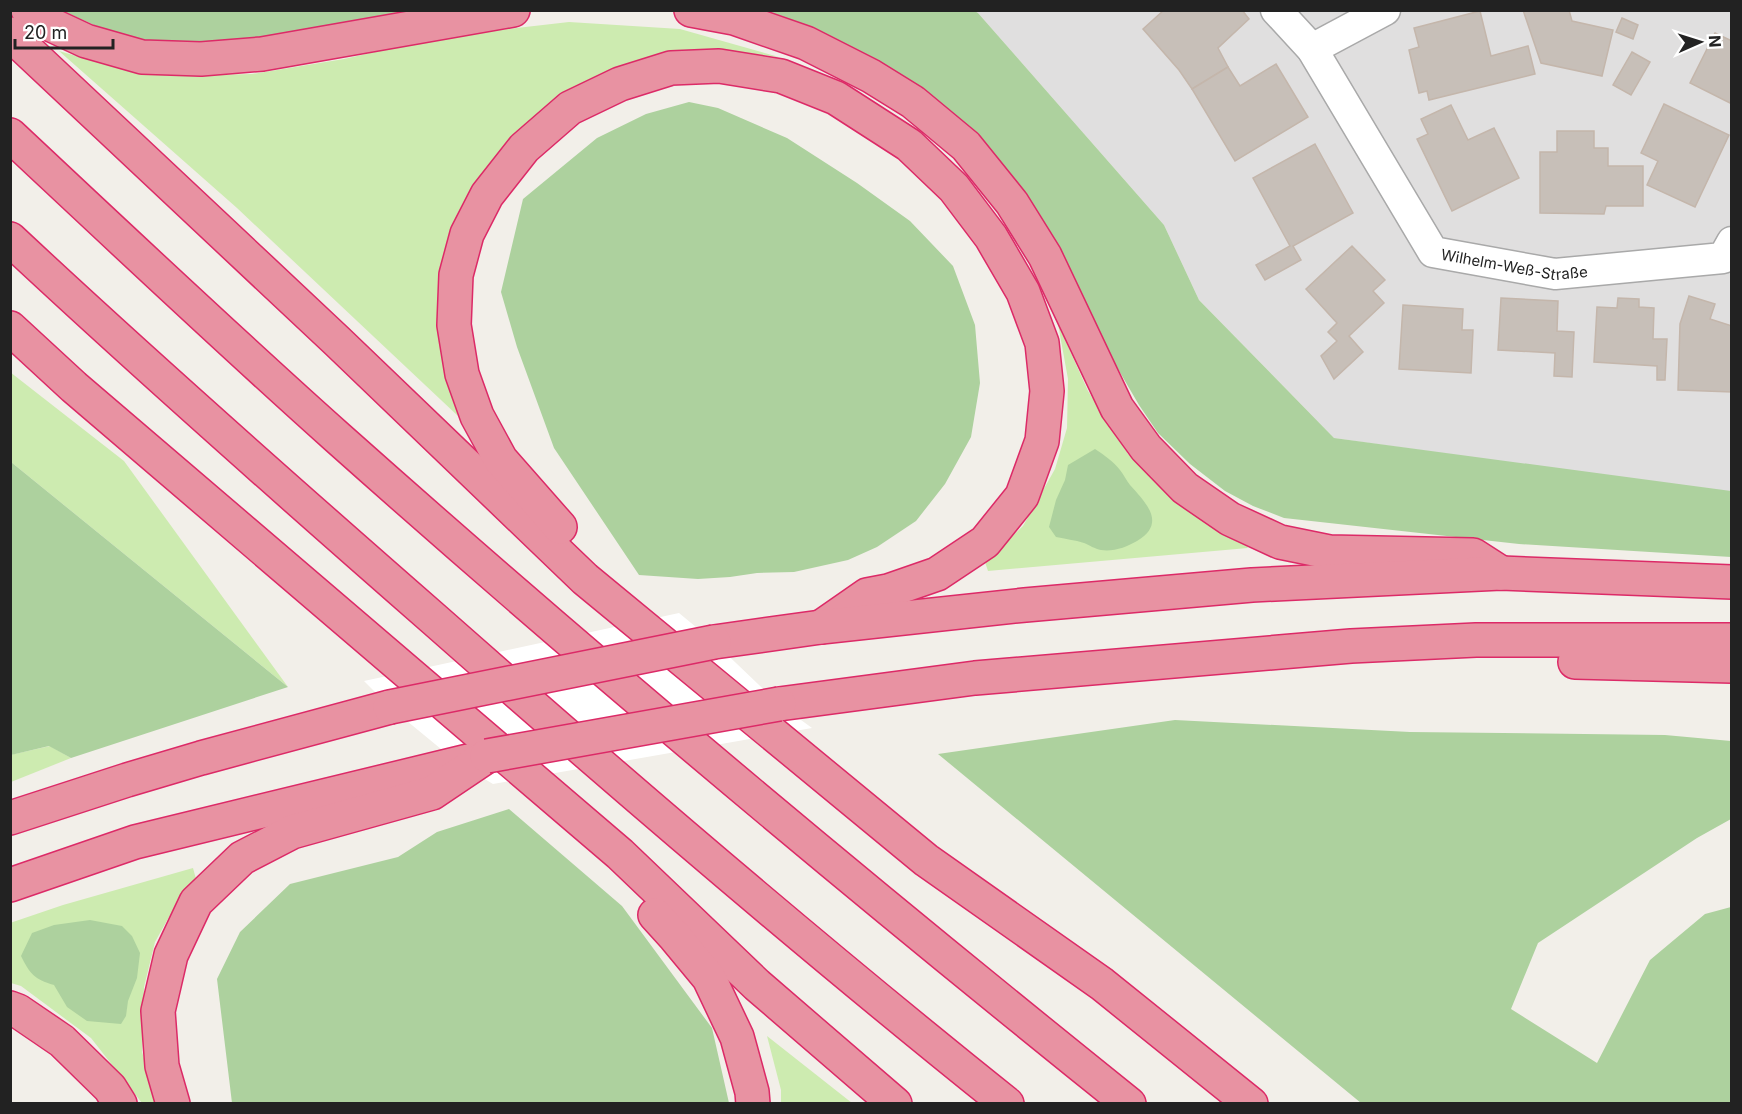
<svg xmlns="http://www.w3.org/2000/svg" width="1742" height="1114" viewBox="0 0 1742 1114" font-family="Inter,sans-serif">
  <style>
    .residential { fill: #e0dfdf }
    .grass { fill: #cdebb0 }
    .forest { fill: #add19e }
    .pier { fill: #fff }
    .building { fill: #c7bfb8; stroke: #c4b6ab; stroke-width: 1.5 }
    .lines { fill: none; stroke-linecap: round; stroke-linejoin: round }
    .street-casing { stroke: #a9a9a9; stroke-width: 33 }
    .highway-casing { stroke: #dc2a67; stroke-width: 36 }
    .street { stroke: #fff; stroke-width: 30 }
    .highway { stroke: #e892a2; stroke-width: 33 }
    .highway-bridge-casing { stroke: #dc2a67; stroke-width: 36; stroke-linecap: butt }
    .highway-bridge { stroke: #e892a2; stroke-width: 33 }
    .labels { text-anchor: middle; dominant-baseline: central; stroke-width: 4.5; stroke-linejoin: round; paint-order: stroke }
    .street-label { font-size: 15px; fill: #222; stroke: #fff }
  </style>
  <rect width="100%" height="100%" fill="#f2efe9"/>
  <polygon class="residential" points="973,11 1731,11 1731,494 1334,438 1199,300 1164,225 978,13"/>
  <g class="grass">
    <polygon points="569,22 680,29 779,57 720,50 643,59 578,88 525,126 441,314 458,416 237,208 59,51 111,66 170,76 252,74 344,59 445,36"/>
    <polygon points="1058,324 1088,391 1128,454 1165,492 1211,525 1242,539 1248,548 988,571 985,562 1023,526 1055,469 1067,428 1068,379"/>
    <polygon points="10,372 124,461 288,687 11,462"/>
    <polygon points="50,746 71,758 11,782 10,755"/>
    <polygon points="193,868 196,879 179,899 155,942 144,987 142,1052 158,1103 142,1103 91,1038 21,986 11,983 10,923 63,905"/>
    <polygon points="767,1036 852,1103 781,1103 781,1090"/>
  </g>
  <g class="forest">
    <polygon points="973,10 978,13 1164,225 1199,300 1334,438 1731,491 1731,557 1519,544 1284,518 1253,506 1225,491 1190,464 1158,433 1139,405 1111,357 1056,242 1022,191 754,11"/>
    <polygon points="63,11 417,11 219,45 138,40 112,33"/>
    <polygon points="689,102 718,108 787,138 857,183 910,221 953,266 975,325 980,383 971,437 945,484 916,521 877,547 848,560 794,572 757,573 730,577 698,579 639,575 554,448 517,347 501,292 523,199 597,138 646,114"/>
    <path d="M1095,449C1104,455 1113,461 1120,470C1124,475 1126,480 1130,485C1146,503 1167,523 1137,541C1127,547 1113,552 1101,550C1095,549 1089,545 1084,543C1075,540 1065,539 1056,537L1049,527L1056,500L1065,480L1068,465Z"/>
    <polygon points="11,462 288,687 71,758 49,746 11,755"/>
    <polygon points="1175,720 1410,732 1665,735 1731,741 1731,819 1697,838 1538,943 1511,1009 1597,1063 1650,960 1705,914 1731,907 1731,1103 1361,1103 938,754"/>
    <polygon points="509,809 622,906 712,1028 729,1103 232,1103 217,979 240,932 290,884 398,857 437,832"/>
    <path d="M90,920L122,926L132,936L140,953L137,978L128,1001L126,1016L121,1024L87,1021L67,1007L54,985C34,979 30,974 21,956L32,933L54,925Z"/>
  </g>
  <polygon class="pier" points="679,613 714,642 779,704 812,728 493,784 458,763 390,707 364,681"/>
  <g class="building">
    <polygon points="1164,10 1242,10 1249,19 1218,48 1228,67 1192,89 1179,70 1143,29"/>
    <polygon points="1523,10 1569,10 1572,21 1613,30 1602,76 1541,63"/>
    <polygon points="1480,11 1491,56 1528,46 1535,74 1429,100 1427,91 1419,93 1409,50 1419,47 1414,28"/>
    <polygon points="1622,18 1638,25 1633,39 1616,32"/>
    <polygon points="1715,33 1732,41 1732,104 1690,83"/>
    <polygon points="1632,52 1650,62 1631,95 1613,85"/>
    <polygon points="1276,64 1308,117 1235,161 1192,89 1228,67 1240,86"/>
    <polygon points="1664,104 1729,135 1695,207 1647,185 1658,161 1641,153"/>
    <polygon points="1451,105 1468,140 1494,128 1519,178 1452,211 1417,139 1428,134 1421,119"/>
    <polygon points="1557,131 1594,131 1594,148 1608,148 1608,166 1643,166 1643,206 1606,206 1604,214 1540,213 1540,152 1557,152"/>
    <polygon points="1315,144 1353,213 1293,246 1301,260 1265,280 1256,265 1290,246 1253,178"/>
    <polygon points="1352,246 1385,280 1373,291 1384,303 1349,336 1363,352 1334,379 1321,356 1337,341 1328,332 1337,323 1306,289"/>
    <polygon points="1689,296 1715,304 1710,319 1732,326 1732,392 1678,390 1680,324"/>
    <polygon points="1501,298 1558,301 1557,331 1574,332 1572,377 1554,376 1555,353 1498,350"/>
    <polygon points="1618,298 1639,299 1639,307 1654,308 1653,339 1667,339 1665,380 1657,380 1657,366 1594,362 1597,307 1617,308"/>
    <polygon points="1403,305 1463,309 1462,330 1473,330 1471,373 1399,369"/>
  </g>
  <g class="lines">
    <defs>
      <g id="street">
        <path id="s1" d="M1276,10L1312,49L1433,252L1555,274L1723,258L1732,242"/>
        <polyline points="1312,49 1385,10"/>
      </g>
      <g id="highway">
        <polyline points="28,10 41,20 86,41 142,57 201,59 262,54 513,10"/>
        <polyline points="691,10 734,18 806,43 871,76 913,102 966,146 1012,203 1045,256 1117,408 1146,448 1185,488 1230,519 1280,542 1329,552 1473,555 1501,573"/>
        <polyline points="10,34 337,341 585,579 926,860 1102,984 1251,1104"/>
        <path d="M10,135C119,237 227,339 338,438C595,667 860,888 1129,1104"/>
        <path d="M10,239C149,369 292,495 435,620C622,785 812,948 1007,1104"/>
        <polyline points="10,328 74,387 620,854 757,985 895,1104"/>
        <polyline points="560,527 501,460 477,416 462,374 454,325 456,275 467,234 487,195 524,148 570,108 620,84 671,68 719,66 781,76 836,98 909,145 954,188 991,237 1023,292 1042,343 1047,391 1042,441 1022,496 985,542 937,574 888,591 867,595 821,627"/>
        <polyline points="714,642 821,627 1025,605 1252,585 1501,573 1732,582"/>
        <polyline points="1575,662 1732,666"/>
        <polyline points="779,704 975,678 1351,646 1476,640 1732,640"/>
        <polyline points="10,818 127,780 201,758 390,707"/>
        <polyline points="10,885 135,842 468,761"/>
        <polyline points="655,915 675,937 709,978 737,1037 752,1092 753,1104"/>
        <polyline points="10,1008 18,1011 62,1041 110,1088 120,1104"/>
        <polyline points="173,1104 162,1066 158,1011 171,955 196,902 242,858 292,832 432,793 487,756"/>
      </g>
    </defs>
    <use href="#street" class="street-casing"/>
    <use href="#highway" class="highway-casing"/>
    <use href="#street" class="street"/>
    <use href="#highway" class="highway"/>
    <defs>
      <g id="highway-bridge">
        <polyline points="390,707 714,642"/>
        <polyline points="487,756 779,704"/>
      </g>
    </defs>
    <use href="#highway-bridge" class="highway-bridge-casing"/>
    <use href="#highway-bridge" class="highway-bridge"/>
  </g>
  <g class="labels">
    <g class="street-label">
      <text stroke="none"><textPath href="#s1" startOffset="372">Wilhelm-Weß-Straße</textPath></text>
    </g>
  </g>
  <rect width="1742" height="1114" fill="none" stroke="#222222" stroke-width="24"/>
  <g transform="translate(1700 42) rotate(87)" stroke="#ffffff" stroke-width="4.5" paint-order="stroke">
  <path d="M0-4.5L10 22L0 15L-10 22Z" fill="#222222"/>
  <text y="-9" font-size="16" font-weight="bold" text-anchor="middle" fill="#222222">N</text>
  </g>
  <path d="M15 39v9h98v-9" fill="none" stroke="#222222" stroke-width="3"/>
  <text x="24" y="39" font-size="18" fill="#222222" stroke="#ffffff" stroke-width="4.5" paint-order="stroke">20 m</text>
</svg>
